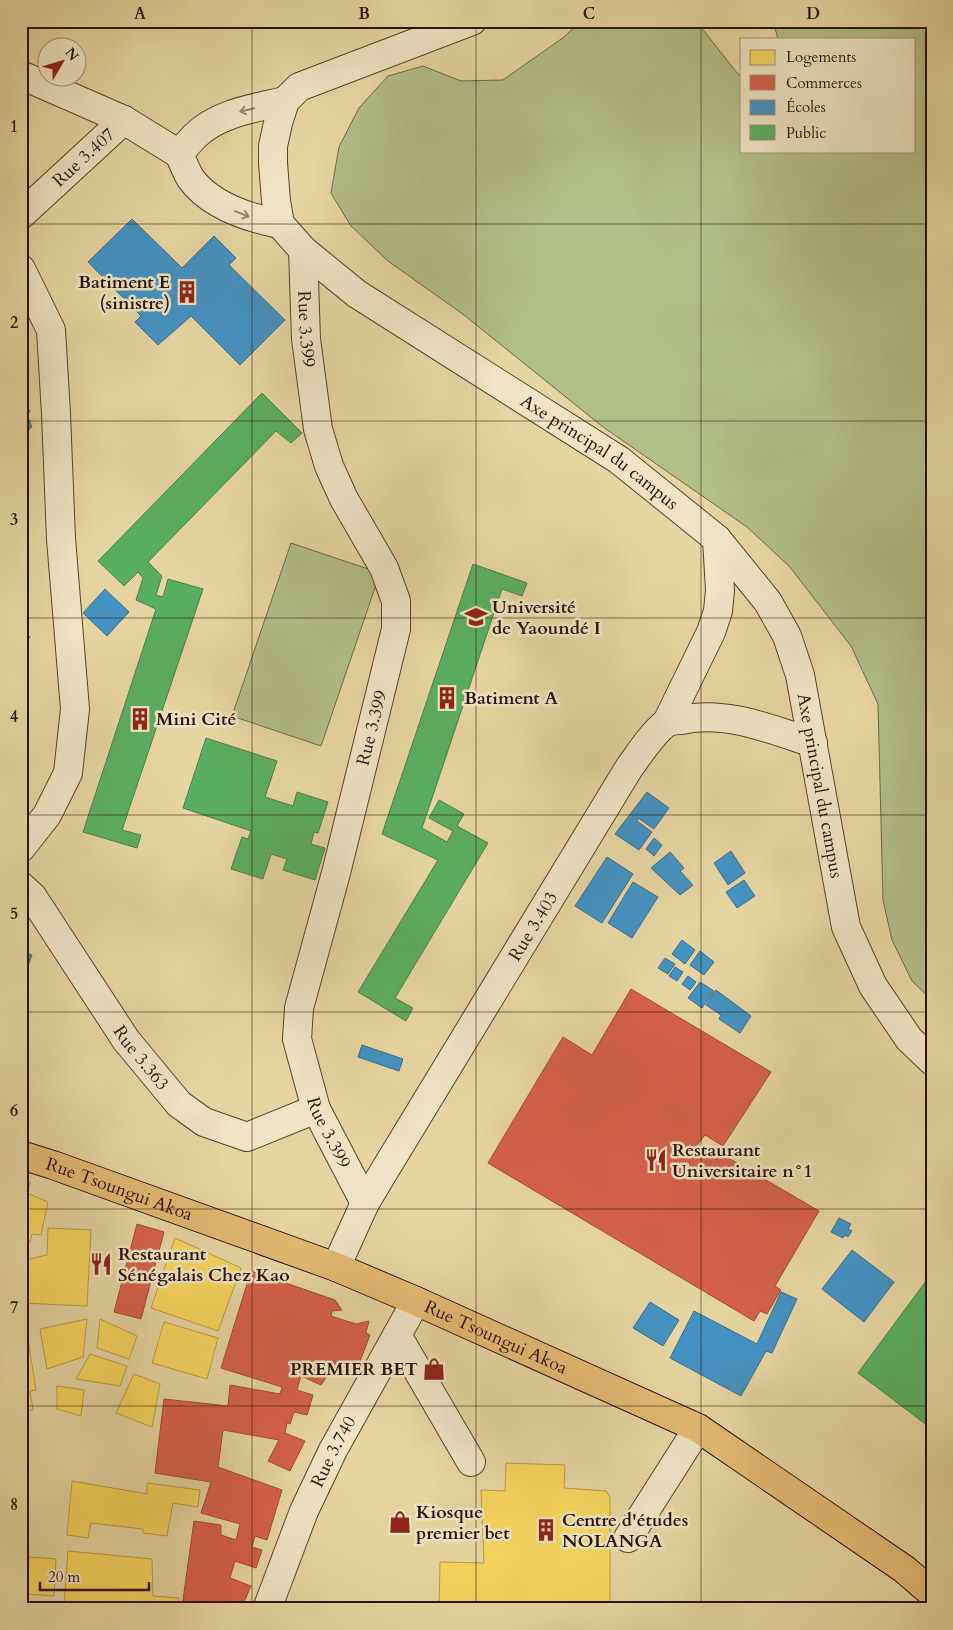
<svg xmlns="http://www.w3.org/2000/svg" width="953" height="1630" viewBox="0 0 953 1630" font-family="Cardo,serif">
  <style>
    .green { fill: #b1be88; stroke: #706746 }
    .homes { fill: #f6d55c; stroke: #ba9a42 }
    .shops { fill: #d6604d; stroke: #a44837 }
    .schools { fill: #4393c3; stroke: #3d6c8a }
    .public { fill: #5aae61; stroke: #4d7f45 }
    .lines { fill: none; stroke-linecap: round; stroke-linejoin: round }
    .minor-casing { stroke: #5c412c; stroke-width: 30 }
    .major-casing { stroke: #2e1004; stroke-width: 30 }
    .minor { stroke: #efe4c3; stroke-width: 28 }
    .major { stroke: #e3ba71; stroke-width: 28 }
    .oneway { stroke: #98856d }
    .grid { fill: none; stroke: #2e1004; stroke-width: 1; stroke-opacity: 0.55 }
    .labels { text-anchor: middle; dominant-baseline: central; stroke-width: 5; stroke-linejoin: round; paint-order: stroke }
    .street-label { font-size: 18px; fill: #2e1004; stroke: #efe4c3 }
    .poi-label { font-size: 18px; font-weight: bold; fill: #2e1004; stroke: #efe4c3; text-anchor: start }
    .neatline { fill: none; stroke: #2e1004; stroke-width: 2 }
    .grid-label { font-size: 16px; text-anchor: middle; font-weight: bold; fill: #2e1004 }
  </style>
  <rect width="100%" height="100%" fill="#e6d5a2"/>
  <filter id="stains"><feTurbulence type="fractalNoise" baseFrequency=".004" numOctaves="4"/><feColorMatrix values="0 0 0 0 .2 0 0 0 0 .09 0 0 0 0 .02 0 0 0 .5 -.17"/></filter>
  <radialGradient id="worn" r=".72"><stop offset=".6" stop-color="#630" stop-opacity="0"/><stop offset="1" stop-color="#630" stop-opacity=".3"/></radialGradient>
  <g class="green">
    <polygon points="581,21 696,21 742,79 742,151 914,151 914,39 778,39 773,21 932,21 932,1000 912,981 892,940 883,900 878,704 851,646 789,566 747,527 603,427 464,315 388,261 351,226 331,193 339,147 359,108 388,76 423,66 461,81 503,80 564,37"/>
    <polygon points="291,543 380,573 321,746 232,716"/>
  </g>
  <g class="homes">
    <polygon points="21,1180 30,1182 27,1193 48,1202 41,1235 32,1234 30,1242 21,1240"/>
    <polygon points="48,1228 91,1230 87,1306 21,1303 21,1261 47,1255"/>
    <polygon points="175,1238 241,1268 218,1331 151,1308"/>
    <polygon points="87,1319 83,1357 47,1369 40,1329"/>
    <polygon points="100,1319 137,1336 129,1359 97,1348"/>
    <polygon points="164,1322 218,1338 207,1379 152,1363"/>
    <polygon points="28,1339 36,1390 30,1391 33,1410 21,1412 21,1340"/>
    <polygon points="90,1354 127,1366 120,1386 76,1379"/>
    <polygon points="134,1374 160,1384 152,1427 116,1413"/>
    <polygon points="57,1386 84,1390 81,1416 57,1409"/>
    <polygon points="506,1463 565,1465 564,1488 606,1491 610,1497 610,1609 439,1609 440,1562 484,1563 481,1490 505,1491"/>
    <polygon points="72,1481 147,1494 147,1483 200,1490 198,1507 173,1503 167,1536 143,1533 143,1529 91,1523 88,1538 67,1535"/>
    <polygon points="68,1551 152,1559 153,1596 179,1598 178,1609 103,1609 103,1606 64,1604"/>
    <polygon points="29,1557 56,1559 54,1596 27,1594"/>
  </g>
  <g class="shops">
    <polygon points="631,989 771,1072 723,1146 705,1135 695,1148 716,1160 720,1153 819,1211 775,1286 781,1290 767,1314 760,1311 754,1321 488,1163 563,1037 592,1055"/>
    <polygon points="137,1224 164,1232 141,1319 114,1312"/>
    <polygon points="251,1271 335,1300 342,1310 332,1311 331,1316 356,1324 369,1321 366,1333 370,1335 356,1372 333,1367 321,1385 301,1376 297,1390 313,1395 307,1415 294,1412 290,1424 287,1423 285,1433 305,1441 290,1471 268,1461 279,1440 223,1430 218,1467 282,1490 267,1540 255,1536 252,1547 262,1550 256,1568 235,1561 230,1578 251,1586 241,1609 189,1609 182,1607 194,1521 221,1525 221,1535 236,1540 240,1524 201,1513 211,1482 155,1473 164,1399 228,1406 230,1385 280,1394 282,1387 221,1368"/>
  </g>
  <g class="schools">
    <polygon points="132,219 182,268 214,236 236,258 229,265 285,320 240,365 191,316 158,345 135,322 141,316 88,262"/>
    <polygon points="21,403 30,411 27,415 32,427 21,437"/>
    <polygon points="105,589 129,612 107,636 83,613"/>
    <polygon points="21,629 30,637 21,647"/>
    <polygon points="647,792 669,808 654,829 638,818 637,821 652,832 639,850 615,834"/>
    <polygon points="654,838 662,845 654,856 646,849"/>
    <polygon points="731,851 745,873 728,885 714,863"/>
    <polygon points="670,852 684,868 680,871 693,885 680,895 651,868"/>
    <polygon points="607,857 633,874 602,923 575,906"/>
    <polygon points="744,880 755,896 737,908 726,892"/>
    <polygon points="633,882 658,897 632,938 608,923"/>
    <polygon points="682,940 695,950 685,964 672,954"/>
    <polygon points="21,951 32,955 21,985"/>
    <polygon points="700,951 714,962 704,975 690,965"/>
    <polygon points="665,958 675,964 668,974 658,968"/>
    <polygon points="675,967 683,972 677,981 669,976"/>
    <polygon points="688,976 696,982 690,990 682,984"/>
    <polygon points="700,982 714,991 702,1008 688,998"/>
    <polygon points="716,990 751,1016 740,1033 719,1019 721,1015 706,1005"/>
    <polygon points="362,1045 403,1059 399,1071 358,1057"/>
    <polygon points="839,1218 851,1224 848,1229 852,1231 848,1237 845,1235 843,1238 831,1232"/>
    <polygon points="852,1250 894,1282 864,1322 822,1289"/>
    <polygon points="781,1292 797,1299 772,1353 766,1351 741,1396 670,1358 694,1311 757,1344"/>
    <polygon points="650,1302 679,1320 663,1346 633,1328"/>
  </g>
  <g class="public">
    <polygon points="262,393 302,433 291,443 276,431 148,562 162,576 156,595 163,597 168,579 203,589 122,830 141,835 137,848 83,832 156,609 136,600 143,578 138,572 124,586 98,561"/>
    <polygon points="473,564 527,583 522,596 502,589 422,828 447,842 453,831 429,818 439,800 464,814 457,826 488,843 395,998 413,1008 406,1021 358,992 438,860 382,834"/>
    <polygon points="206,738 277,761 265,797 293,806 297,792 328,802 318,833 314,832 311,844 325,848 315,880 283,870 287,859 271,854 263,879 231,869 242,837 248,839 251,831 183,808"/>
    <polygon points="932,1273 932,1429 858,1373"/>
  </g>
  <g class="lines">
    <defs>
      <g id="minor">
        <path id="s1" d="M472,21L299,87L285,101L278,123L273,146V163L276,201L280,224L303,250L357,294L619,460L717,539L768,602L787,636L800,675L846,927L873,986L909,1039L932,1061"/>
        <polyline points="21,75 124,120 179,154"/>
        <path id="s2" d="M21,215L124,120"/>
        <path d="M280,224C249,218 211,206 191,179C186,171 183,162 179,154C184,148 189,142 195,136C218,113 255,108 285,101"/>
        <path id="s3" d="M303,250L306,339L318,429L329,466L344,499L384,568L396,601V629L336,873L299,1008L297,1039L316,1109L365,1203"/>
        <polyline points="21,269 51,330 56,414 61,539 75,709 68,773 47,815 21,848"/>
        <polyline points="667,722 711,632 718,611 720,590 717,539"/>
        <path id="s4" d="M21,886L32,896L126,1040L179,1104L204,1122L247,1137L316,1109"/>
        <path id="s5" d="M336,1267L365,1203L383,1173L629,768C640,753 651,735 666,723C670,721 676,720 681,720C726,710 770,729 813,743"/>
        <polyline points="397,1335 471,1462"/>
        <polyline points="628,1538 698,1428"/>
        <path id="s6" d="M267,1609L304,1511L333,1450L416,1301"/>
      </g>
      <g id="major">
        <path id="s7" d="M21,1155L53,1165L336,1267L416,1301L698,1428L904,1569L932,1593"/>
      </g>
    </defs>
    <use href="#minor" class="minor-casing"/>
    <use href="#major" class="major-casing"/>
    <use href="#minor" class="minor"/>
    <use href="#major" class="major"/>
  </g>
  <defs><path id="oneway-shaft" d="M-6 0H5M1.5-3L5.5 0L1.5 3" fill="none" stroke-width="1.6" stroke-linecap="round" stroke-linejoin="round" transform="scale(1.25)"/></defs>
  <g class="oneway">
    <use href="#oneway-shaft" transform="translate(247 110) rotate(166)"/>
    <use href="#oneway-shaft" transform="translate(242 214) rotate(22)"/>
  </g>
  <path class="grid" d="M252,21V1609M476,21V1609M701,21V1609M21,224H932M21,421H932M21,618H932M21,815H932M21,1012H932M21,1209H932M21,1406H932"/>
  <defs>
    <symbol id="building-bare" viewBox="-9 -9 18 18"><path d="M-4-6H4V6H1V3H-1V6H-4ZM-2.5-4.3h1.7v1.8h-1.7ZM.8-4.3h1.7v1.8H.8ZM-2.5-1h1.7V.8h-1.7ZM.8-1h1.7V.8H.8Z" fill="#8f2418" stroke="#efe4c3" stroke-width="2.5" paint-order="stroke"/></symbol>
    <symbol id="university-bare" viewBox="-9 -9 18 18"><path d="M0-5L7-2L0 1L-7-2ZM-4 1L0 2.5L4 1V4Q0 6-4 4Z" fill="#8f2418" stroke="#efe4c3" stroke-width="2.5" paint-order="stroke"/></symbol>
    <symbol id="restaurant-bare" viewBox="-9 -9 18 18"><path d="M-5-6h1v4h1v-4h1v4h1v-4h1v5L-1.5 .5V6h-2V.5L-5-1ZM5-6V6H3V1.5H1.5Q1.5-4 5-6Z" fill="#8f2418" stroke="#efe4c3" stroke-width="2.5" paint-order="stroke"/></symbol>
    <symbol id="shop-bare" viewBox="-9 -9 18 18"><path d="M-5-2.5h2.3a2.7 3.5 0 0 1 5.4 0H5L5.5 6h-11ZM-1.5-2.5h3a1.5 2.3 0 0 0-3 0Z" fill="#8f2418" stroke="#efe4c3" stroke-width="2.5" paint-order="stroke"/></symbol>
  </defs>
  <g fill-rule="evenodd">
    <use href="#building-bare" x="171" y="276" width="32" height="32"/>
    <use href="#university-bare" x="460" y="601" width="32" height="32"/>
    <use href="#building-bare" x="431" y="682" width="32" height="32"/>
    <use href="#building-bare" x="124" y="703" width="32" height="32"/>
    <use href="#restaurant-bare" x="640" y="1144" width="32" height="32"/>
    <use href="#restaurant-bare" x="85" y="1248" width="32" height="32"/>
    <use href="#shop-bare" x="418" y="1353" width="32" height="32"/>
    <use href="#shop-bare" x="384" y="1506" width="32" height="32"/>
    <use href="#building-bare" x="530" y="1514" width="32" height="32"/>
  </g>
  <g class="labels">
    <g class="street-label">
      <text stroke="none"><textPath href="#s2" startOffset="85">Rue 3.407</textPath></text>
      <text stroke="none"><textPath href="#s3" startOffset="79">Rue 3.399</textPath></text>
      <text stroke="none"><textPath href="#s1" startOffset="724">Axe principal du campus</textPath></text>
      <text transform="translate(372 728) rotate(-76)">Rue 3.399</text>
      <text stroke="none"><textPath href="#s1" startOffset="1144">Axe principal du campus</textPath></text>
      <text stroke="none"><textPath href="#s5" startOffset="394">Rue 3.403</textPath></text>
      <text stroke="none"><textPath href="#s4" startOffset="210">Rue 3.363</textPath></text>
      <text stroke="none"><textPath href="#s3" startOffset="919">Rue 3.399</textPath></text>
      <text stroke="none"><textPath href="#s7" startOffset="104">Rue Tsoungui Akoa</textPath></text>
      <text stroke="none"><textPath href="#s7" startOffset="509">Rue Tsoungui Akoa</textPath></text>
      <text stroke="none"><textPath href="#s6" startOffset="171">Rue 3.740</textPath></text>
    </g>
    <g class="poi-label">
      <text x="170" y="282" text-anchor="end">Batiment E<tspan x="170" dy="21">(sinistre)</tspan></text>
      <text x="492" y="607">Université<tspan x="492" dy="21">de Yaoundé I</tspan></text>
      <text x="464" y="698">Batiment A</text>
      <text x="156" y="719">Mini Cité</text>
      <text x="672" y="1150">Restaurant<tspan x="672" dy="21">Universitaire n°1</tspan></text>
      <text x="118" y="1254">Restaurant<tspan x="118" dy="21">Sénégalais Chez Kao</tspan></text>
      <text x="418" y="1369" text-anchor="end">PREMIER BET</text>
      <text x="416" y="1512">Kiosque<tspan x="416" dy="21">premier bet</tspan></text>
      <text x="562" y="1520">Centre d'études<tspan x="562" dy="21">NOLANGA</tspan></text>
    </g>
  </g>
  <rect width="953" height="1630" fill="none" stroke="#e6d5a2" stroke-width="55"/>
  <rect x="740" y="38" width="175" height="115" fill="#efe4c3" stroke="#a28f77"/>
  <rect x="750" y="50" width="25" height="15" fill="#f6d55c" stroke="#a28f77"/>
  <text x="786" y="62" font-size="15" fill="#2e1004">Logements</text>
  <rect x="750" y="75" width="25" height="15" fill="#d6604d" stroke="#a28f77"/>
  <text x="786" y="88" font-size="15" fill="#2e1004">Commerces</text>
  <rect x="750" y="100" width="25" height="15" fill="#4393c3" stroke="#a28f77"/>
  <text x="786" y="112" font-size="15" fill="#2e1004">Écoles</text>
  <rect x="750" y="125" width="25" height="15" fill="#5aae61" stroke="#a28f77"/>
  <text x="786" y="138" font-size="15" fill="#2e1004">Public</text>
  <g transform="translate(62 62) rotate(52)"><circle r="24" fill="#efe4c3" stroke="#a28f77"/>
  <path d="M0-4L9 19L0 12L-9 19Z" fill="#8f2418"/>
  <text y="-8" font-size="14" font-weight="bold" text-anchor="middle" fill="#2e1004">N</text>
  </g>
  <path d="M40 1582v8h109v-8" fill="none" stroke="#2e1004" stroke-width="2.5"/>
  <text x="48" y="1582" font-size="15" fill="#2e1004" stroke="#efe4c3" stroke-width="4" paint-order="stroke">20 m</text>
  <rect x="28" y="28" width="898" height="1574" class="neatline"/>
  <g class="grid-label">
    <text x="140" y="19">A</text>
    <text x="364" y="19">B</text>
    <text x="589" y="19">C</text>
    <text x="813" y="19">D</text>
    <text x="14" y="132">1</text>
    <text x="14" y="328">2</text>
    <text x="14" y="525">3</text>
    <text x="14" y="722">4</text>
    <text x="14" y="919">5</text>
    <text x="14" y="1116">6</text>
    <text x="14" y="1313">7</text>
    <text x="14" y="1510">8</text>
  </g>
  <rect width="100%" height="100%" filter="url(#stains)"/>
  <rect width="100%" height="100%" fill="url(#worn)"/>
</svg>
